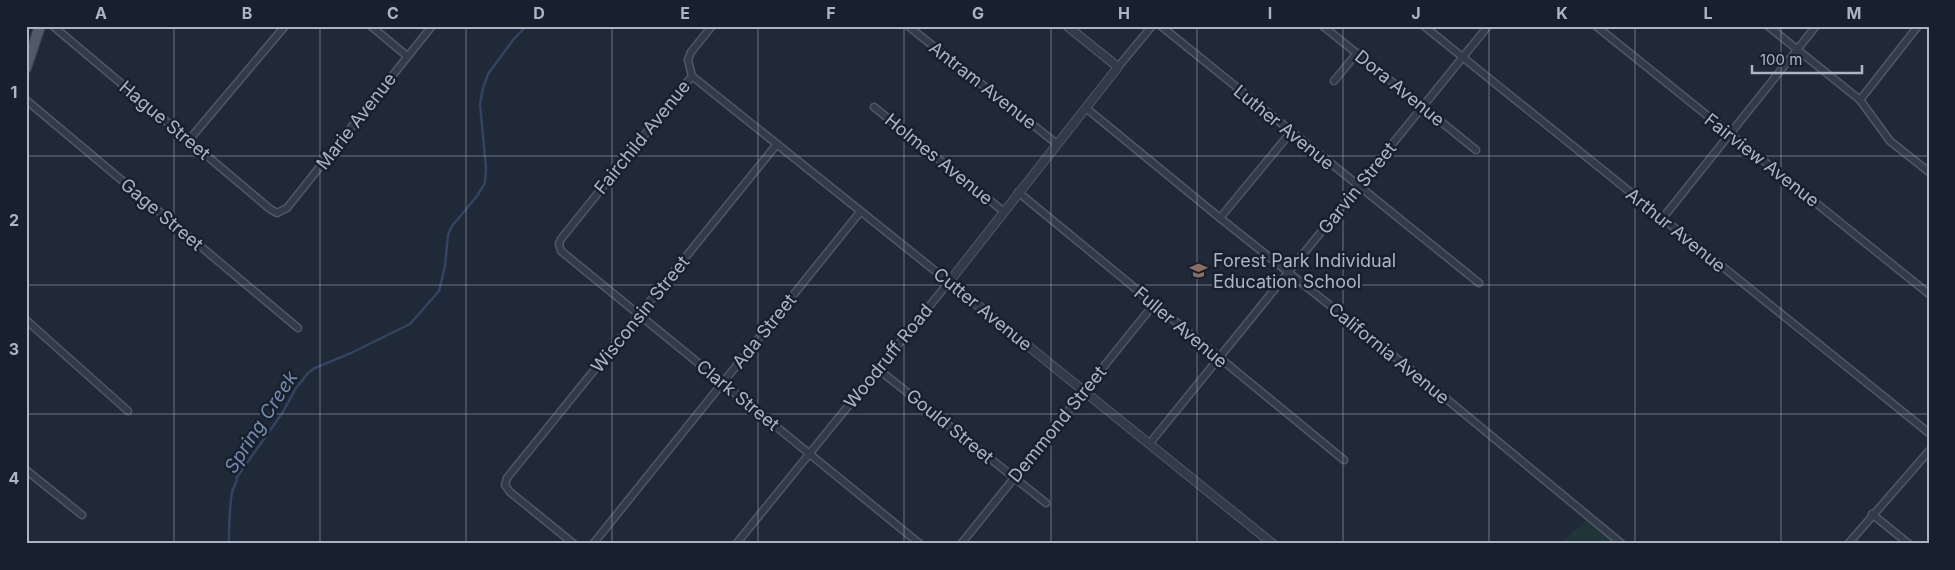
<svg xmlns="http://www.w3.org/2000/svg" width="1955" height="570" viewBox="0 0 1955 570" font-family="Inter,sans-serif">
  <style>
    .green { fill: #213539 }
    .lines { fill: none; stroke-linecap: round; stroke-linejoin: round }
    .stream { stroke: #324460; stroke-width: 2.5 }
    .minor-casing { stroke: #505866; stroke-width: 9 }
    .tertiary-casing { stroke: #505866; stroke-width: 10 }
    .primary-casing { stroke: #3c4452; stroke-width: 12 }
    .minor { stroke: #333b48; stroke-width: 6 }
    .tertiary { stroke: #333b48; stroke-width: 8 }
    .primary { stroke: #505a69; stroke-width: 10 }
    .grid { fill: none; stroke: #adb5c5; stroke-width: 1; stroke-opacity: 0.55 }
    .labels { text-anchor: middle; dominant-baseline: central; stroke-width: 5; stroke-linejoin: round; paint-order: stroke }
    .street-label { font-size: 18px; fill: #adb5c5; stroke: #18202d }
    .poi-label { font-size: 18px; fill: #adb5c5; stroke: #18202d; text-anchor: start }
    .water-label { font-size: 19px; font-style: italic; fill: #748baf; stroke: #18202d }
    .neatline { fill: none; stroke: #adb5c5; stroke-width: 2 }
    .grid-label { font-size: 16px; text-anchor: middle; font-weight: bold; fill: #adb5c5 }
  </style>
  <rect width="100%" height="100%" fill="#1f2938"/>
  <polygon class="green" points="1588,519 1619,544 1559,544"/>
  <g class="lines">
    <path class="stream" d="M229,544C229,527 229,509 232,492C234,486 237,483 237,477L283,412L296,388L309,372L315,368L351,353L410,324L439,291L445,266L448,235L452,226L477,196L485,183L486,168L480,104L483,88L488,74L513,40L526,26"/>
    <defs>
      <g id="minor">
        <polyline points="53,26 270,209 277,213 287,208 432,26"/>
        <polyline points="371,26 407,56"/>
        <polyline points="712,26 691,52 688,60 692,76 561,239 559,244 561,251 920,544"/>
        <polyline points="908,26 1057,144"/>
        <polyline points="1161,26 1479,283"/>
        <polyline points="1323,26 1476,150"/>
        <polyline points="1424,26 1929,433"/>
        <polyline points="1596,26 1929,294"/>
        <polyline points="1768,26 1860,100 1890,141 1929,172"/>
        <polyline points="1118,67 1152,26"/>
        <polyline points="692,76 949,282 736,544"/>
        <polyline points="1334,81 1357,53"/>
        <polyline points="26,100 298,328"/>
        <polyline points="1860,100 1918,26"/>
        <polyline points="874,107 1003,211"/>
        <polyline points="1086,108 1220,218 1415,373 1622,544"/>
        <polyline points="189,140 285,26"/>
        <polyline points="1018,192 1344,460"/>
        <polyline points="1220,218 1291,132"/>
        <polyline points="1662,219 1816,26"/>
        <polyline points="26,320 128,411"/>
        <polyline points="878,369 1046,503"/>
        <polyline points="1150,443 1488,26"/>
        <polyline points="26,470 82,515"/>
        <polyline points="1872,514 1909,544"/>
        <polyline points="574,544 510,492 505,485 507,478 777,144"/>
        <polyline points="593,544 860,212"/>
        <polyline points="961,544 1154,304"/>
        <polyline points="1848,544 1929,451"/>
      </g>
      <polyline id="tertiary" points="1067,26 1118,67 949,282 1273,544"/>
      <polyline id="primary" points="26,68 40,26"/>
    </defs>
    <use href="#minor" class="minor-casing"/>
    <use href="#tertiary" class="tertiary-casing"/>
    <use href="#primary" class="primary-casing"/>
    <use href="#minor" class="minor"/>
    <use href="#tertiary" class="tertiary"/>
    <use href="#primary" class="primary"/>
  </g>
  <path class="grid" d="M174,26V544M320,26V544M466,26V544M612,26V544M758,26V544M904,26V544M1051,26V544M1197,26V544M1343,26V544M1489,26V544M1635,26V544M1781,26V544M26,156H1929M26,285H1929M26,414H1929"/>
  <defs>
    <symbol id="school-bare" viewBox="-9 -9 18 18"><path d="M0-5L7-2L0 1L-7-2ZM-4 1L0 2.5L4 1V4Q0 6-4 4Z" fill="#8d6e63" stroke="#18202d" stroke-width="2.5" paint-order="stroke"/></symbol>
  </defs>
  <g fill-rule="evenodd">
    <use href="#school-bare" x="1186" y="258" width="25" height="25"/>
  </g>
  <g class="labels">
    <g class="street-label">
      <text transform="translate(983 85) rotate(38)">Antram Avenue</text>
      <text transform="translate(1400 88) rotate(39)">Dora Avenue</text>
      <text transform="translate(165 120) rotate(40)">Hague Street</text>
      <text transform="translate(356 121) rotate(-52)">Marie Avenue</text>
      <text transform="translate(1284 127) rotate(39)">Luther Avenue</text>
      <text transform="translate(642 137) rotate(-51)">Fairchild Avenue</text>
      <text transform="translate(939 159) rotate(39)">Holmes Avenue</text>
      <text transform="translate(1762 160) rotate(38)">Fairview Avenue</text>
      <text transform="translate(1357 188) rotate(-51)">Garvin Street</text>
      <text transform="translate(162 214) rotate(40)">Gage Street</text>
      <text transform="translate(1676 230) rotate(39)">Arthur Avenue</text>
      <text transform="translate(983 309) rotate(39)">Cutter Avenue</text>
      <text transform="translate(640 314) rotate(-51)">Wisconsin Street</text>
      <text transform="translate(1181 327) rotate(40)">Fuller Avenue</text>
      <text transform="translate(764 331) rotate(-51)">Ada Street</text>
      <text transform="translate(1389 353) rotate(39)">California Avenue</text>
      <text transform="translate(888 356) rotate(-51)">Woodruff Road</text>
      <text transform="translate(738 395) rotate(39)">Clark Street</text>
      <text transform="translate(1057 424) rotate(-51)">Demmond Street</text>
      <text transform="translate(950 426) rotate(39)">Gould Street</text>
    </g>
    <g class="poi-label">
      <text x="1213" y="260">Forest Park Individual<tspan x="1213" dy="21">Education School</tspan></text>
    </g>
    <g class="water-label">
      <text transform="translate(261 422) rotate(-57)">Spring Creek</text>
    </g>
  </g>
  <rect width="1955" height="570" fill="none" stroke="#18202d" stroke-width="55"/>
  <path d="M1752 65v8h110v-8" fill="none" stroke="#adb5c5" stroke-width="2.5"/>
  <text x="1760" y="65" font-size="15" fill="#adb5c5" stroke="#18202d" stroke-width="4" paint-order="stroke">100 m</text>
  <rect x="28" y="28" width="1900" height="514" class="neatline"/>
  <g class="grid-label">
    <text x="101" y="19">A</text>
    <text x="247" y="19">B</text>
    <text x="393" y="19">C</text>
    <text x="539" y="19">D</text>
    <text x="685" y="19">E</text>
    <text x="831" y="19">F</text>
    <text x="978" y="19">G</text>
    <text x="1124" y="19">H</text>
    <text x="1270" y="19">I</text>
    <text x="1416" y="19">J</text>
    <text x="1562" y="19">K</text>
    <text x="1708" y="19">L</text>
    <text x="1854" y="19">M</text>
    <text x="14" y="98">1</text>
    <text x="14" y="226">2</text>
    <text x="14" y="355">3</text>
    <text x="14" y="484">4</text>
  </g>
</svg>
